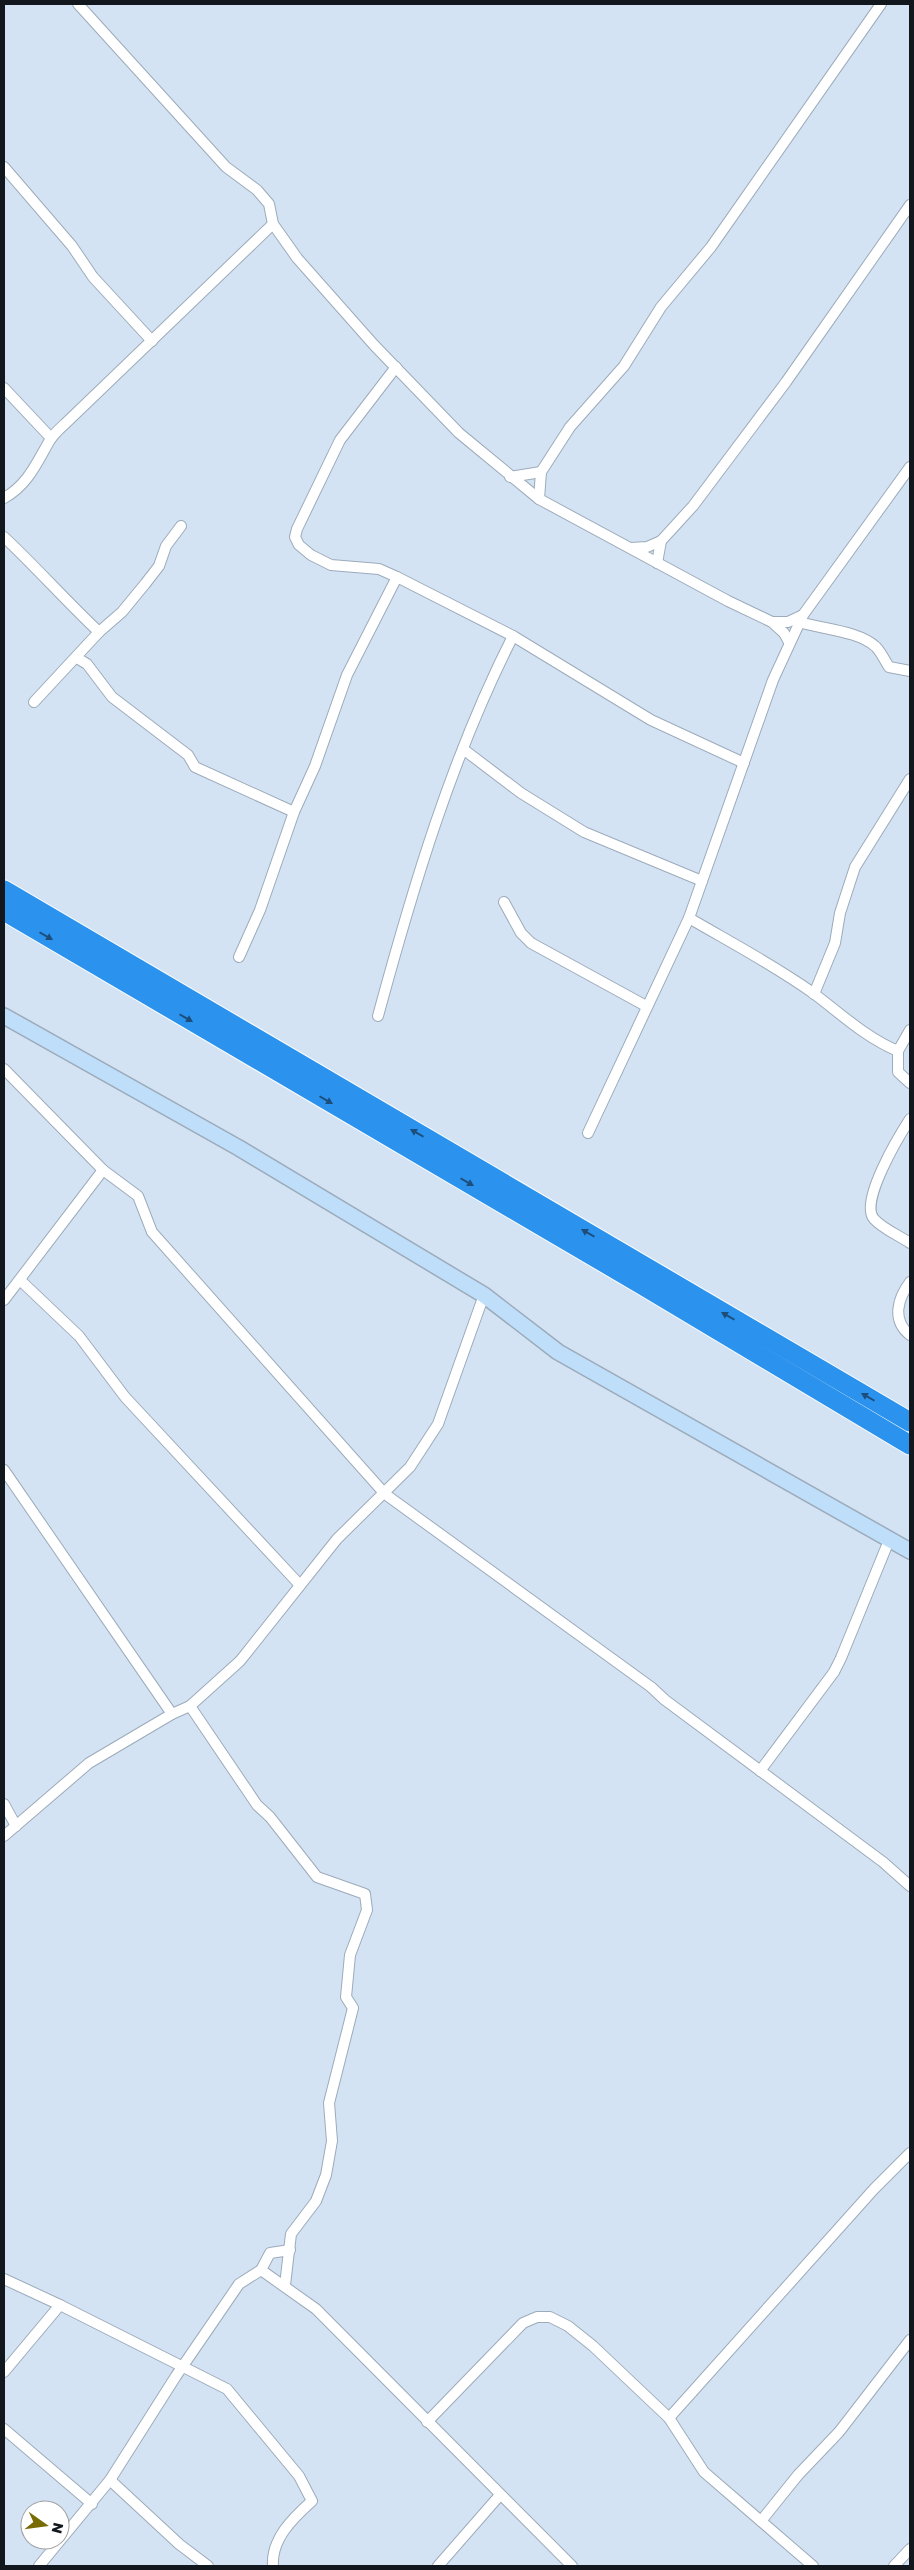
<svg xmlns="http://www.w3.org/2000/svg" width="914" height="2570" viewBox="0 0 914 2570" font-family="'Golos Text',sans-serif">
  <style>
    .lines { fill: none; stroke-linecap: round; stroke-linejoin: round }
    .street-casing { stroke: #9cabba; stroke-width: 12 }
    .secondary-casing { stroke: #9cabba; stroke-width: 18 }
    .highway-casing { stroke: #fff; stroke-width: 21 }
    .street { stroke: #fff; stroke-width: 10 }
    .secondary { stroke: #bfdefa; stroke-width: 15 }
    .highway { stroke: #2b92ed; stroke-width: 19 }
    .oneway { fill: #1d4e7b }
  </style>
  <rect width="100%" height="100%" fill="#d4e3f4"/>
  <g class="lines">
    <defs>
      <g id="street">
        <polyline points="78,4 226,167 257,190 269,204 273,224 297,258 374,345 459,433 539,499 728,601 772,622 784,633 789,642"/>
        <polyline points="4,167 72,246 93,277 152,341"/>
        <polyline points="396,367 340,440 297,529 295,537 299,545 311,555 331,565 379,569 397,577 513,636 651,720 744,763"/>
        <polyline points="4,388 51,438"/>
        <polyline points="510,477 541,472"/>
        <path d="M4,498C28,485 37,462 50,440C55,432 63,426 69,420L273,224"/>
        <polyline points="539,499 541,472 570,427 624,366 661,307 711,247 881,4"/>
        <path d="M4,537C37,568 66,601 99,632"/>
        <polyline points="631,548 647,547 661,541"/>
        <polyline points="657,563 661,541 693,506 786,382 910,205"/>
        <polyline points="772,622 788,622 803,615"/>
        <path d="M799,622C822,629 859,631 876,647C881,652 885,661 889,667L910,671"/>
        <polyline points="77,658 87,664 112,697 188,755 195,767 294,812"/>
        <polyline points="34,702 99,632 122,612 145,584 159,566 166,546 181,526"/>
        <polyline points="463,749 521,793 584,832 702,881"/>
        <polyline points="504,902 521,933 531,943 646,1006"/>
        <path d="M689,918C730,942 774,965 813,993C840,1013 866,1038 898,1051V1072L910,1083"/>
        <polyline points="239,957 260,910 294,812 315,766 347,675 397,577"/>
        <polyline points="814,994 835,943 840,913 855,867 910,779"/>
        <path d="M378,1016C413,887 452,756 513,636"/>
        <polyline points="898,1051 910,1030"/>
        <polyline points="4,1069 103,1170 138,1196 152,1232 385,1494 651,1687 665,1700 883,1862 910,1886"/>
        <path d="M910,1119C899,1136 859,1202 874,1219C883,1229 900,1236 910,1243"/>
        <polyline points="588,1133 689,918 773,680 803,615 910,467"/>
        <polyline points="20,1280 79,1336 125,1397 299,1584"/>
        <path d="M910,1282C898,1298 891,1320 910,1335"/>
        <polyline points="4,1300 103,1170"/>
        <polyline points="4,1470 172,1714"/>
        <polyline points="190,1706 257,1805 270,1817 317,1877 365,1894 367,1910 350,1955 346,1997 353,2008 329,2103 332,2141 326,2175 316,2201 291,2234 285,2285"/>
        <polyline points="760,1771 834,1672 841,1658 890,1538"/>
        <polyline points="4,1804 16,1826"/>
        <polyline points="4,1836 89,1763 172,1714 190,1706 240,1661 337,1539 410,1467 438,1424 484,1295"/>
        <polyline points="261,2270 270,2253 290,2250"/>
        <path d="M4,2279L60,2305L227,2389L299,2476L312,2501C293,2518 271,2539 273,2566"/>
        <polyline points="4,2372 60,2305"/>
        <polyline points="669,2418 874,2189 910,2153"/>
        <polyline points="427,2422 523,2323 537,2317 550,2317 568,2326 593,2346 669,2418 704,2472 813,2566"/>
        <polyline points="4,2429 92,2504"/>
        <polyline points="110,2480 179,2544 208,2566"/>
        <polyline points="761,2521 798,2475 839,2432 910,2340"/>
        <polyline points="39,2566 110,2480 176,2376 239,2284 261,2270 316,2309 572,2566"/>
        <polyline points="438,2566 500,2495"/>
        <polyline points="894,2566 910,2549"/>
      </g>
      <polyline id="secondary" points="4,1016 239,1148 484,1295 558,1352 910,1551"/>
      <g id="highway">
        <polyline points="4,890 910,1422"/>
        <polyline points="4,911 642,1285 910,1445"/>
      </g>
    </defs>
    <use href="#street" class="street-casing"/>
    <use href="#secondary" class="secondary-casing"/>
    <use href="#highway" class="highway-casing"/>
    <use href="#street" class="street"/>
    <use href="#secondary" class="secondary"/>
    <use href="#highway" class="highway"/>
  </g>
  <defs><path id="oneway-solid" d="M-6-.8H1V-3.2L6.5 0L1 3.2V.8H-6Z" transform="scale(1.25)"/></defs>
  <g class="oneway">
    <use href="#oneway-solid" transform="translate(46 936) rotate(30)"/>
    <use href="#oneway-solid" transform="translate(186 1018) rotate(30)"/>
    <use href="#oneway-solid" transform="translate(326 1100) rotate(30)"/>
    <use href="#oneway-solid" transform="translate(417 1133) rotate(-150)"/>
    <use href="#oneway-solid" transform="translate(467 1182) rotate(30)"/>
    <use href="#oneway-solid" transform="translate(588 1233) rotate(-150)"/>
    <use href="#oneway-solid" transform="translate(728 1316) rotate(-150)"/>
    <use href="#oneway-solid" transform="translate(868 1397) rotate(-150)"/>
  </g>
  <rect width="914" height="2570" fill="none" stroke="#12171d" stroke-width="10"/>
  <g transform="translate(45 2525) rotate(104)"><circle r="24" fill="#ffffff" stroke="#a0a2a5"/>
  <path d="M0-4L9 19L0 12L-9 19Z" fill="#796b03"/>
  <text y="-8" font-size="14" font-weight="bold" text-anchor="middle" fill="#12171d">N</text>
  </g>
</svg>
